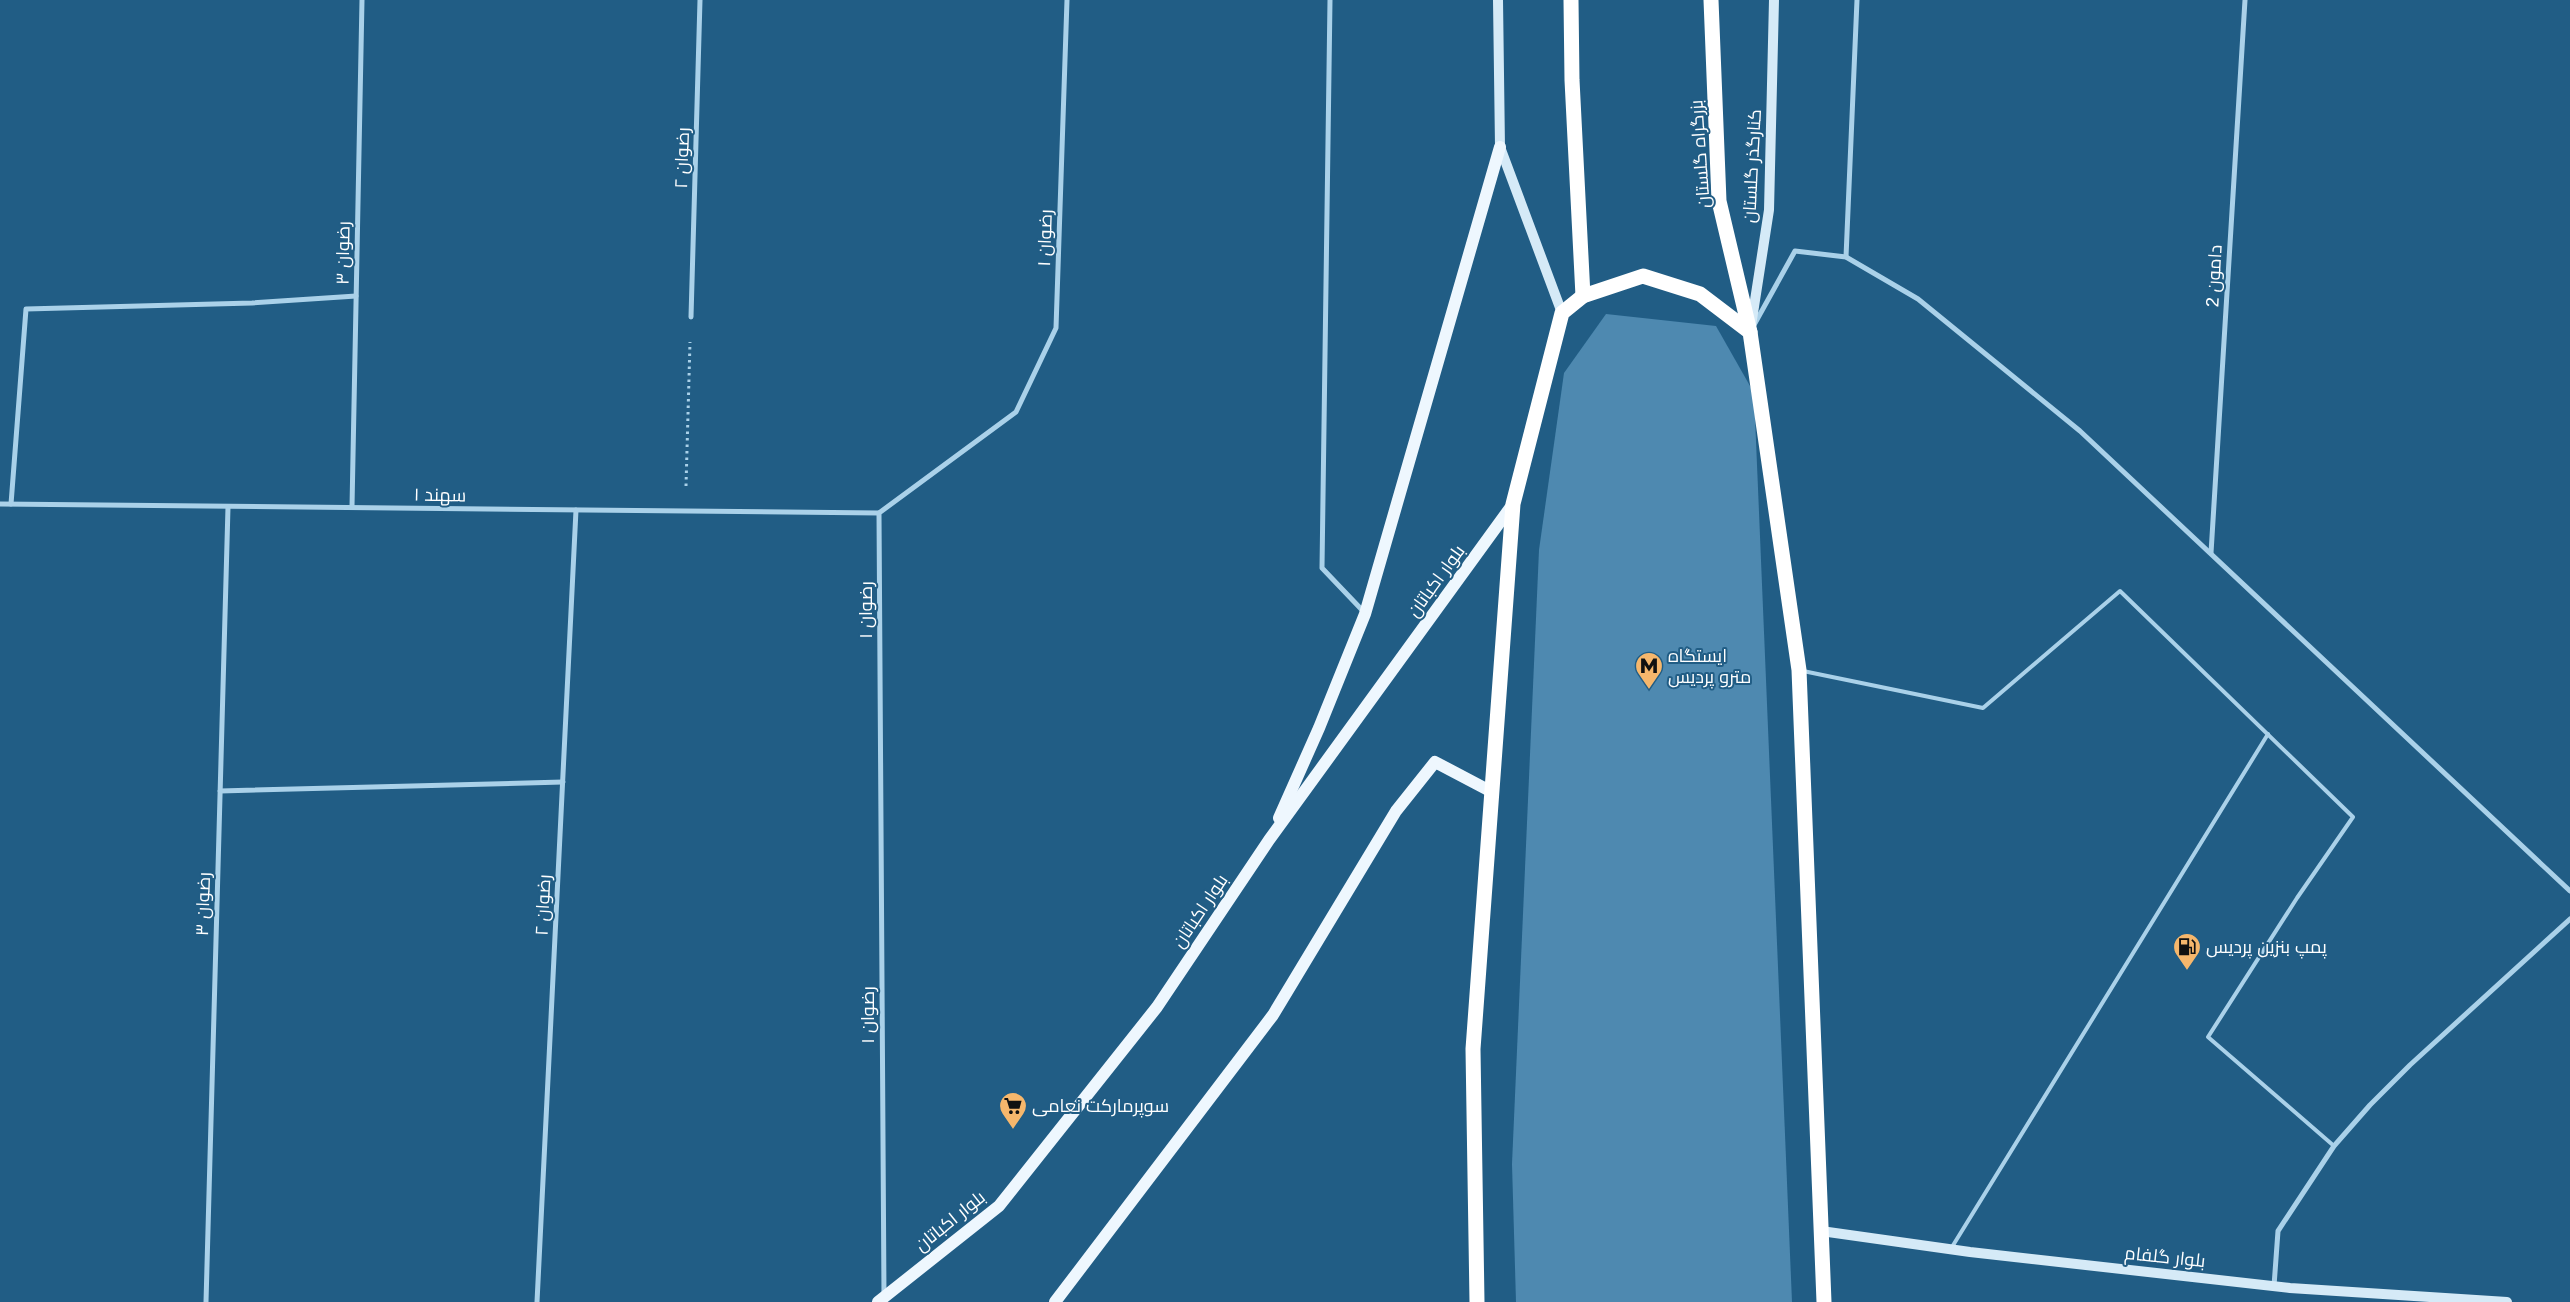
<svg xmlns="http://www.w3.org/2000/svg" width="2570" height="1302" viewBox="0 0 2570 1302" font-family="Arial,Cairo,sans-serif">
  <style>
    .building { fill: #4e89b0 }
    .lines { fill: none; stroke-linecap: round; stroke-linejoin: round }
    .path { stroke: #aad1e9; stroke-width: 3; stroke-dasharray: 2.5 4; stroke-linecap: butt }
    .lane { stroke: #aad1e9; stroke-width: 4 }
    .street { stroke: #aad1e9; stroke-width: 5 }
    .secondary { stroke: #d5eaf7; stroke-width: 10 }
    .primary { stroke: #eef7fe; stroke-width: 12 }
    .highway { stroke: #fff; stroke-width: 15 }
    .labels { text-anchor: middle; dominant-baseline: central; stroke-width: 4; stroke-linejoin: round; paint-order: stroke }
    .street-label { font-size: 18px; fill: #fff; stroke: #215d85 }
    .poi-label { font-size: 18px; fill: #fff; stroke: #215d85; text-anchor: start }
  </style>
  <rect width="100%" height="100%" fill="#215d85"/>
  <polygon class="building" points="1606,314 1716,326 1754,393 1792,1302 1516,1302 1512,1164 1539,550 1564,373"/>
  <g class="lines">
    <polyline class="path" points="686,486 690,342"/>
    <g class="lane">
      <polyline points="1803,671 1983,708 2120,591 2353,817 2297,898 2208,1037 2334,1146"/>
      <polyline points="1952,1247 2268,734"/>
    </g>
    <g class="street">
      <polyline points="1330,0 1322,568 1363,611"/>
      <polyline points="1846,257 1857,0"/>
      <polyline points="691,317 700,0"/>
      <polyline points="1754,325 1795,251 1846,257 1918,299 2080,431 2570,891"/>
      <polyline points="0,504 879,513"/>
      <polyline points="11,504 26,309 252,303 356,296"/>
      <polyline points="352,507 362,0"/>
      <polyline points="2211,553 2245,0"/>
      <polyline points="220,791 563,782"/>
      <polyline points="2274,1286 2278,1231 2334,1146 2370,1105 2410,1065 2570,919"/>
      <polyline points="884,1296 879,513 1016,412 1056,328 1067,0"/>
      <polyline points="206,1302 228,507"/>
      <polyline points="537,1302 576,510"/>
    </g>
    <g class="secondary">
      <polyline points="1498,0 1500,147 1562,313"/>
      <polyline points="1751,326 1769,210 1774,0"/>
      <polyline points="1821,1231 1970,1252 2290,1288 2507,1302"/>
    </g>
    <g class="primary">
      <polyline points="1279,818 1319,728 1365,614 1500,147"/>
      <polyline points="878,1302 999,1206 1157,1007 1269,840 1513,504"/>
      <polyline points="1055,1302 1273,1015 1396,811 1435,762 1492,792"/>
    </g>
    <g class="highway">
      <polyline points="1571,0 1572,80 1583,296"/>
      <polyline points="1711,0 1719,201 1750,332"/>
      <polyline points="1477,1302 1473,1049 1513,504 1562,313 1583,296 1643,276 1700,294 1750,332 1799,670 1824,1302"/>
    </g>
  </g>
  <defs>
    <symbol id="metro-pin" viewBox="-11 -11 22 30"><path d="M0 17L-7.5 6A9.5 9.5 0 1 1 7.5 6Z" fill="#f6b76c" stroke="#215d85"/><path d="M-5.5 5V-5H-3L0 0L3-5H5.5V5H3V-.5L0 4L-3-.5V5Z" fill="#111"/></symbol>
    <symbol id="fuel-pin" viewBox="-11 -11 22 30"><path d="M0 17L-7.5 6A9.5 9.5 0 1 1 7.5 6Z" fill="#f6b76c" stroke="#215d85"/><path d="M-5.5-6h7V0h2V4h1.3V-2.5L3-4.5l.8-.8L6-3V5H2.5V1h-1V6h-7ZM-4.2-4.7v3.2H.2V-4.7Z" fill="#111"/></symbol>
    <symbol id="supermarket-pin" viewBox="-11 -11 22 30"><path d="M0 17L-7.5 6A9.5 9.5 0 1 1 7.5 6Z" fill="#f6b76c" stroke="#215d85"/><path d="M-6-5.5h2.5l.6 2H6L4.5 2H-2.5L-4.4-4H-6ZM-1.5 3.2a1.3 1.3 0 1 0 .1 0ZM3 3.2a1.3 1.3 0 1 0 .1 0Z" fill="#111"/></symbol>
  </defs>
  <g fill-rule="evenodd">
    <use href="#metro-pin" x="1633" y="650" width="32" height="43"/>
    <use href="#fuel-pin" x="2171" y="931" width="32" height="43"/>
    <use href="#supermarket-pin" x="997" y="1090" width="32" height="43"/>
  </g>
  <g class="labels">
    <g class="street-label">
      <text transform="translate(1700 154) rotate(-94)">بزرگراه گلستان</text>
      <text transform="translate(682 158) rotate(-88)">رضوان ۲</text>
      <text transform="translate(1752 166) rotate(-87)">کنارگذر گلستان</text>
      <text transform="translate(1045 238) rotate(-88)">رضوان ۱</text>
      <text transform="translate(343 253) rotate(-89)">رضوان ۳</text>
      <text transform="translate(2214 276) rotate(-87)">دامون 2</text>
      <text transform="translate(440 495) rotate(1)">سهند ۱</text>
      <text transform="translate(1436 581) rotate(-54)">بلوار اکباتان</text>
      <text transform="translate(866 610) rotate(-90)">رضوان ۱</text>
      <text transform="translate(203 904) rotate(-88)">رضوان ۳</text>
      <text transform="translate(543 905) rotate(-87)">رضوان ۲</text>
      <text transform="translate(1200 911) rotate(-56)">بلوار اکباتان</text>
      <text transform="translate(868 1015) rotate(-90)">رضوان ۱</text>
      <text transform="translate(950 1221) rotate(-39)">بلوار اکباتان</text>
      <text transform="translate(2165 1257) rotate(6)">بلوار گلفام</text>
    </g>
    <g class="poi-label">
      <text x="1668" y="656">ایستگاه<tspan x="1668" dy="21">مترو پردیس</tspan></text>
      <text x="2206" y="947">پمپ بنزین پردیس</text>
      <text x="1032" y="1106">سوپرمارکت نعامی</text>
    </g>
  </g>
</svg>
